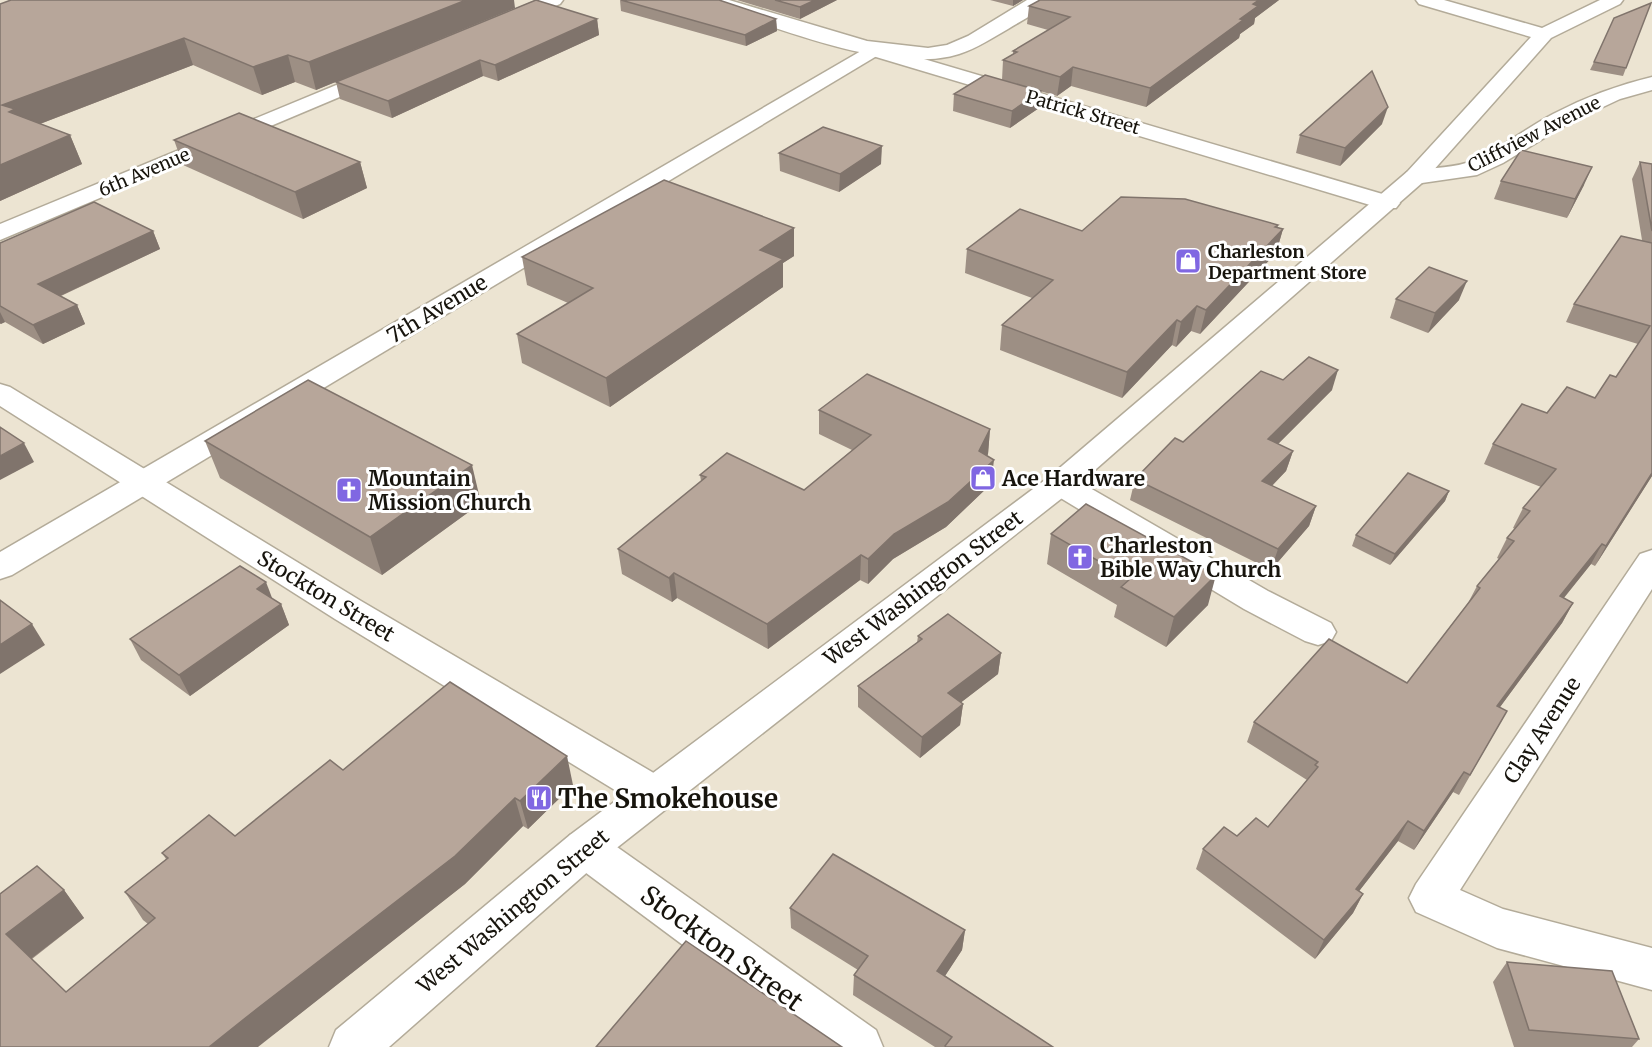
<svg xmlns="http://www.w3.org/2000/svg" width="1652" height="1047" viewBox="0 0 1652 1047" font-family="Merriweather,serif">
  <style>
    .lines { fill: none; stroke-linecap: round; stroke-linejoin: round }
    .minor-casing { stroke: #b3ab99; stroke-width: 3 }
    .tertiary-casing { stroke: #b3ab99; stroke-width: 3 }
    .primary-casing { stroke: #b3ab99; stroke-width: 3 }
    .minor { fill: #fff; fill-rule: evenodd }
    .tertiary { fill: #fff; fill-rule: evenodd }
    .primary { fill: #fff; fill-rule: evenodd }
    .wall { fill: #9d8f84 }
    .shaded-wall { fill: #80746c }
    .building { fill: #b7a69a; stroke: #80746c; stroke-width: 1.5 }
    .labels { text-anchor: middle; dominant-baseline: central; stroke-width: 6; stroke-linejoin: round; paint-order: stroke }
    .far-street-label { font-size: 18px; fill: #17140d; stroke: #fff }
    .far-poi-label { font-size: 18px; font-weight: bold; fill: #17140d; stroke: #fff; text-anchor: start }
    .street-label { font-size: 21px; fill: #17140d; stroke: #fff }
    .poi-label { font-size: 21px; font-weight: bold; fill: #17140d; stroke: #fff; text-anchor: start }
    .near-poi-label { font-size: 26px; font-weight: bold; fill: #17140d; stroke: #fff; text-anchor: start }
    .near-street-label { font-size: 26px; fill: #17140d; stroke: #fff }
  </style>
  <rect width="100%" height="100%" fill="#ece4d2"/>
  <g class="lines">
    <defs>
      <g id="minor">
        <polygon points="539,0 563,0 560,4 512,25 505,27 496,21 498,17"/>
        <polygon points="873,44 883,50 880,54 12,575 0,579 0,552"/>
        <polygon points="380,67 387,69 390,73 387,77 0,240 0,224"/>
        <path d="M1652,77V90L1620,99L1569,123L1503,163L1477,175L1415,184L1407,182L1403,177L1407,172C1426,167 1447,169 1466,163C1497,152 1524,129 1553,114C1584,98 1618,85 1652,77Z"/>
        <polygon points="1060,474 1071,477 1268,591 1331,623 1336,632 1331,641 1318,645 1305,641 1244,609 1049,491 1044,484 1049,477"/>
        <polygon points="1652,550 1652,589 1460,890 1503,909 1652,948 1652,990 1497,948 1416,912 1409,898 1416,884 1640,554"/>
        <polygon points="585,830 600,835 876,1030 883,1047 820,1047 570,861 564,848 570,835"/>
      </g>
      <g id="tertiary">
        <polygon points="873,44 1396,198 1400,203 1396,208 1380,208 866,54 863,50"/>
        <polygon points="0,384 10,387 361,601 669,782 675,794 669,806 655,811 641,806 335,619 0,406"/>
      </g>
      <g id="primary">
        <path d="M702,0H729L867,41L928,48L947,45L968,36L1027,0H1049C1041,12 1020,21 1008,29C992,38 976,49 959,54C891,76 771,25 705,4Z"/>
        <polygon points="1416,0 1444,0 1542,28 1600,0 1623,0 1620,4 1551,38 1423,182 1071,491 600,861 389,1047 329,1047 336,1030 570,835 1049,477 1407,172 1531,37 1419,4"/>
      </g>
    </defs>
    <use href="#minor" class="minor-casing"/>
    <use href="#tertiary" class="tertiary-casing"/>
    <use href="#primary" class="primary-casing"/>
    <use href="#minor" class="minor"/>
    <use href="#tertiary" class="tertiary"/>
    <use href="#primary" class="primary"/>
  </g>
  <g class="wall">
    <polygon points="620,0 776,19 777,31 746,46 621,11"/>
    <polygon points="737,0 837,0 800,19"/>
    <polygon points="990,0 1023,0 1013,6"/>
    <polygon points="1040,0 1279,0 1255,18 1254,24 1240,34 1239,38 1146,107 1071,86 1057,96 1002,80 1003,60 1013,54 1013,51 1048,30 1027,24 1029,6"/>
    <polygon points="0,4 515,8 316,90 295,82 262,95 193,65 40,124 70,135 82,164 0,201"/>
    <polygon points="597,19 599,35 498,81 483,76 392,118 340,99 336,82"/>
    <polygon points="1594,62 1626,68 1623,76 1590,70"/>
    <polygon points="954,94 1039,108 1010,128 953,111"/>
    <polygon points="1382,124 1340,166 1296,153 1300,135"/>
    <polygon points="174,140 360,162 367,188 303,219 183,165"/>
    <polygon points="779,153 881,164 839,192 780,171"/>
    <polygon points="1640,162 1652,164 1652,476 1595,566 1591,564 1564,598 1573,603 1562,623 1500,707 1507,711 1459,795 1453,792 1414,850 1398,841 1359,891 1363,894 1353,913 1315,959 1196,869 1203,849 1237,836 1268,827 1307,780 1247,742 1254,722 1407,683 1468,603 1477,586 1499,559 1497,558 1507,538 1515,529 1513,528 1523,508 1541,487 1484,464 1493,444 1547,413 1595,398 1616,377 1638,344 1566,322 1574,304 1642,240 1632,179"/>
    <polygon points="1501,181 1584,185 1567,218 1494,199"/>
    <polygon points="794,228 794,256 783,263 783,287 610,407 522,363 517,334 568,303 527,285 522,257"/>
    <polygon points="1277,228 1283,229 1276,253 1200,334 1191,331 1176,347 1172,345 1122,398 1000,350 1002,325 1032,298 965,273 967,249 1082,231"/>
    <polygon points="153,231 160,249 61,296 77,305 85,324 43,344 5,322 0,324 0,243"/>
    <polygon points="1396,299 1459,300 1428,333 1390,318"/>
    <polygon points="1283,380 1332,390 1278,444 1293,451 1286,471 1272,486 1316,506 1309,526 1271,570 1130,500 1135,479 1183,442"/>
    <polygon points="819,410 990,429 988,454 987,456 991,484 946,527 893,559 868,584 860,580 768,649 677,598 672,602 622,574 618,549 701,481 700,475 804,490 852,450 819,434"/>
    <polygon points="205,441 481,503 382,575 220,478"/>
    <polygon points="1449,491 1445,501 1390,565 1352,546 1356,535"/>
    <polygon points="1051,534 1208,605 1166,647 1114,617 1117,605 1047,564"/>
    <polygon points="272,599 281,604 289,625 190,696 141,660 130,639"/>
    <polygon points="918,636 1001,653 998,674 960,703 963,704 960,725 920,758 858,707 858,686 917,643"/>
    <polygon points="343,770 573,785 528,829 523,826 465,884 274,1034 0,1047 0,894 64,890 84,918 32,959 66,992 148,924 143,920 125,892 166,859 162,853 235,836"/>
    <polygon points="790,908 965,930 962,950 945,976 1053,1047 935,1047 853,995 854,975 858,970 791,928"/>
    <polygon points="1507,962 1639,1039 1632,1047 1514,1047 1493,982"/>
  </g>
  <g class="shaded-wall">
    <polygon points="466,0 514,0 515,8 316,90 309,62"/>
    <polygon points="815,0 837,0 800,19 800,7"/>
    <polygon points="1013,0 1023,0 1013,6"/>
    <polygon points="1259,0 1279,0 1255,18 1254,24 1240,34 1239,38 1146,107 1150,88 1240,19 1253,4"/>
    <polygon points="597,19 599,35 498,81 495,65"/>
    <polygon points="776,19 777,31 746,46 745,35"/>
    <polygon points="184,38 193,65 24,130 2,105"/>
    <polygon points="288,55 295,82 262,95 253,67"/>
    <polygon points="480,60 483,76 392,118 388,101"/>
    <polygon points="1073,67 1071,86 1057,96 1060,77"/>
    <polygon points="1041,91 1039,108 1010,128 1012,111"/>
    <polygon points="1388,107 1382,124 1340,166 1345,148"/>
    <polygon points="70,135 82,164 0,201 0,165"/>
    <polygon points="882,146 881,164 839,192 840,174"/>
    <polygon points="360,162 367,188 303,219 295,192"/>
    <polygon points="1592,167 1584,185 1567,218 1575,199"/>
    <polygon points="1278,225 1275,237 1283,229 1276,253 1200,334 1206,310"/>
    <polygon points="794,228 794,256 783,263 783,287 610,407 606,378 760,250"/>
    <polygon points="153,231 160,249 47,302 38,284"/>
    <polygon points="1467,281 1459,300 1428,333 1435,313"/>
    <polygon points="77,305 85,324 43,344 33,325"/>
    <polygon points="1197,306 1191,331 1176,347 1181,322"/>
    <polygon points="0,312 5,322 1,324 0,323"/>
    <polygon points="1177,320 1172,345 1122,398 1127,372"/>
    <polygon points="1338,370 1332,390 1262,460 1268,439"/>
    <polygon points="990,429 988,454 976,476 979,451"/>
    <polygon points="24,443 34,462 0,480 0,456"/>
    <polygon points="1293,451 1286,471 1256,502 1262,481"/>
    <polygon points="994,460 991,484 946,527 893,559 868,584 868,559 894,534"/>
    <polygon points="472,465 481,503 382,575 370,537"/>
    <polygon points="1652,473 1652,476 1595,566 1606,546"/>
    <polygon points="1449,491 1445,501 1390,565 1395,554"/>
    <polygon points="1316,506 1309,526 1271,570 1278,549"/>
    <polygon points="1602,544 1591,564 1549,616 1560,596"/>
    <polygon points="861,555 860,580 768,649 767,624"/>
    <polygon points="674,573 677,598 672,602 669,578"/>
    <polygon points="1216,575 1208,605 1166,647 1174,617"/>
    <polygon points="266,582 274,603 257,589"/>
    <polygon points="1573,603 1562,623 1486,726 1497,706"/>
    <polygon points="281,604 289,625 190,696 179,675"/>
    <polygon points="32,624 45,645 0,674 0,645"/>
    <polygon points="1001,653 998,674 946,714 948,693"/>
    <polygon points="963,704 960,725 920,758 922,737"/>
    <polygon points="567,756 573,785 528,829 520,801"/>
    <polygon points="1464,772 1453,792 1414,850 1424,831"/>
    <polygon points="515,798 523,826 465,884 258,1047 209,1047"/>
    <polygon points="1408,821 1398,841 1346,908 1356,889"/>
    <polygon points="64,890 84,918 28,961 6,934"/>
    <polygon points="1363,894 1353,913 1315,959 1324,940"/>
    <polygon points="965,930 962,950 935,991 937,971"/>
  </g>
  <g class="building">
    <polygon points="11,0 466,0 309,62 288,55 253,67 184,38 2,105 15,109 9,112 70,135 0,165 0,4"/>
    <polygon points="536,0 597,19 495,65 480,60 388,101 336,82"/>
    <polygon points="621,0 719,0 776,19 745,35"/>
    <polygon points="775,0 815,0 800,7"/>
    <polygon points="1040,0 1259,0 1253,4 1258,6 1240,19 1243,20 1150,88 1073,67 1060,77 1003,60 1017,52 1013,51 1070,17 1029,6"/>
    <polygon points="1651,3 1626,68 1594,62 1614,18"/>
    <polygon points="1372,71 1388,107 1345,148 1300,135"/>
    <polygon points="985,75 1041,91 1012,111 954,94"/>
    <polygon points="239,113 360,162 295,192 174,140"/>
    <polygon points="823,127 882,146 840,174 779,153"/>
    <polygon points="1521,150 1592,167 1575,199 1501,181"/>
    <polygon points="1640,162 1652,164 1652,231"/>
    <polygon points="664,180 794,228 760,250 783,259 606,378 517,334 593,288 522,257"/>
    <polygon points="1121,197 1185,199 1278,225 1275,227 1283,229 1206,310 1197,306 1181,322 1177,320 1127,372 1002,325 1053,280 967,249 1020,209 1082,231"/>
    <polygon points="94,202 153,231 38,284 77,305 33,325 0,306 0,243"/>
    <polygon points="1621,236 1652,243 1652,473 1606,546 1602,544 1560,596 1573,603 1497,706 1507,711 1470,775 1464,772 1424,831 1408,821 1356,889 1363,894 1324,940 1203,849 1224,827 1237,836 1256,818 1268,827 1318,767 1315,765 1318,762 1254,722 1329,639 1407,683 1480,588 1477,586 1514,541 1507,538 1530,511 1523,508 1556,469 1493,444 1522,404 1547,413 1567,387 1595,398 1610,375 1616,377 1650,326 1574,304"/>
    <polygon points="1429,267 1467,281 1435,313 1396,299"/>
    <polygon points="1309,357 1338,370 1268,439 1293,451 1262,481 1316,506 1278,549 1135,479 1175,438 1183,442 1261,371 1283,380"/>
    <polygon points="867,374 990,429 979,451 994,460 948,502 894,534 868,559 861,555 767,624 674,573 669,578 618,549 706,477 700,475 727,453 804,490 871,435 819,410"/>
    <polygon points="308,380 472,465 370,537 205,441"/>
    <polygon points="0,427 24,443 0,456"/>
    <polygon points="1408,473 1449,491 1395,554 1356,535"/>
    <polygon points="1086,504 1216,575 1174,617 1121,587 1130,579 1051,534"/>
    <polygon points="240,566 266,582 257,589 281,604 179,675 130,639"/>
    <polygon points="0,600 32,624 0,645"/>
    <polygon points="948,614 1001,653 948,693 963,704 922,737 858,686 922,639 918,636"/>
    <polygon points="450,682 567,756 520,801 515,798 455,856 258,1008 209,1047 0,1047 0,894 37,866 64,890 6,934 66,992 155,918 125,892 168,858 162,853 209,815 235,836 330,760 343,770"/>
    <polygon points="833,854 965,930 937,971 1053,1047 946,1047 945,1046 952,1037 854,975 868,956 790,908"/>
    <polygon points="686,941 842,1047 596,1047"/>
    <polygon points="1507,962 1612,971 1639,1039 1529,1030"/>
  </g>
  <defs>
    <symbol id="shop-square" viewBox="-11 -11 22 22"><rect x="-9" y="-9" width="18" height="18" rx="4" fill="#8067e2" stroke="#fff"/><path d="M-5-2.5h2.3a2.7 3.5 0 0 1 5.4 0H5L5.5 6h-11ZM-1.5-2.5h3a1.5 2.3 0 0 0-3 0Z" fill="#fff"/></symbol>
    <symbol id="church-square" viewBox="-11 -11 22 22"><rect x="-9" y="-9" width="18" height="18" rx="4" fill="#8067e2" stroke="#fff"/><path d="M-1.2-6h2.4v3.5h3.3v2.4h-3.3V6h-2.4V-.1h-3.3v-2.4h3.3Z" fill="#fff"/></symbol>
    <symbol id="restaurant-square" viewBox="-11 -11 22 22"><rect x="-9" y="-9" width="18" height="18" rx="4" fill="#8067e2" stroke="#fff"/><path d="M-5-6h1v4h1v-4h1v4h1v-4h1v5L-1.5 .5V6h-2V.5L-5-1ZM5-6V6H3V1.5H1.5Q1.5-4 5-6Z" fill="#fff"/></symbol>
  </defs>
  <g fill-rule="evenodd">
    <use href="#shop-square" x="1173" y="246" width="30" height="30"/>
    <use href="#shop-square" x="968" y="463" width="30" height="30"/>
    <use href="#church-square" x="334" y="475" width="30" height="30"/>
    <use href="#church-square" x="1065" y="542" width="30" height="30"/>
    <use href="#restaurant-square" x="524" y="783" width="30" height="30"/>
  </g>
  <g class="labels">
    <g class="far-street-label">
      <text transform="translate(1083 112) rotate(16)">Patrick Street</text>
      <text transform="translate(1534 134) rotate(-27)">Cliffview Avenue</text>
      <text transform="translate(144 172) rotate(-23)">6th Avenue</text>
    </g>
    <g class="far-poi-label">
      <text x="1208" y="251">Charleston<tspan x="1208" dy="21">Department Store</tspan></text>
    </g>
    <g class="street-label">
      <text transform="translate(437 309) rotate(-31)">7th Avenue</text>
      <text transform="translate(923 588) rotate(-37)">West Washington Street</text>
      <text transform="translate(326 596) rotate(31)">Stockton Street</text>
      <text transform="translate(1542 730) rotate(-57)">Clay Avenue</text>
      <text transform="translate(513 911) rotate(-40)">West Washington Street</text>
    </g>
    <g class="poi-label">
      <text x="368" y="478">Mountain<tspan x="368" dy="24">Mission Church</tspan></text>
      <text x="1002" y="478">Ace Hardware</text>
      <text x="1100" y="545">Charleston<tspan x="1100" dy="24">Bible Way Church</tspan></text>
    </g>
    <g class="near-poi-label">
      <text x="558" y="798">The Smokehouse</text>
    </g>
    <g class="near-street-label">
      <text transform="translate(722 948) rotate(36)">Stockton Street</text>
    </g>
  </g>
</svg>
